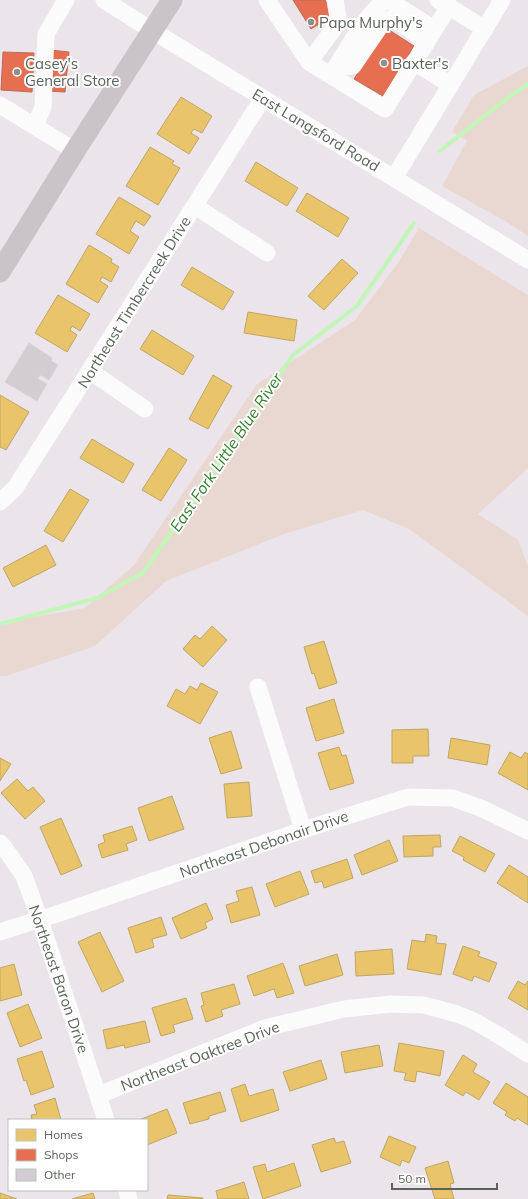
<svg xmlns="http://www.w3.org/2000/svg" width="528" height="1199" viewBox="0 0 528 1199" font-family="Mulish,sans-serif">
  <style>
    .green { fill: #e9d8d1 }
    .homes { fill: #e9c46a; stroke: #bea765 }
    .shops { fill: #e76f51; stroke: #bd6b54 }
    .lines { fill: none; stroke-linecap: round; stroke-linejoin: round }
    .stream { stroke: #c1f7b6; stroke-width: 4 }
    .building { fill: #d1cdd1; stroke: #dad4da }
    .minor { stroke: #fcfbfc; stroke-width: 17 }
    .major { stroke: #cac4c8; stroke-width: 21 }
    .poi-dot { fill: #8d908c; stroke: #fff; stroke-width: 1.5 }
    .labels { text-anchor: middle; dominant-baseline: central; stroke-width: 4; stroke-linejoin: round; paint-order: stroke }
    .poi-label { font-size: 15px; fill: #5a635a; stroke: #fff; text-anchor: start }
    .street-label { font-size: 15px; fill: #5a635a; stroke: #fff }
    .water-label { font-size: 16px; font-style: italic; fill: #327f2b; stroke: #fff }
  </style>
  <rect width="100%" height="100%" fill="#ebe4ea"/>
  <g class="green">
    <polygon points="528,66 528,236 505,221 442,186 467,141 452,132 474,95"/>
    <polygon points="419,228 528,295 528,468 478,514 518,540 528,566 528,616 409,529 363,510 284,534 166,581 95,646 6,676 0,676 0,623 85,608 134,565 257,384 355,320 398,263"/>
  </g>
  <g class="homes">
    <polygon points="181,97 212,116 202,133 194,129 191,133 199,138 189,154 157,134"/>
    <polygon points="150,147 174,161 172,164 180,168 158,205 126,186"/>
    <polygon points="256,162 298,188 287,206 245,181"/>
    <polygon points="307,193 349,218 338,237 296,211"/>
    <polygon points="119,197 151,216 144,226 136,221 130,231 139,237 129,254 96,234"/>
    <polygon points="89,245 112,259 111,262 119,267 111,282 102,277 100,281 108,286 98,303 66,284"/>
    <polygon points="342,259 358,273 324,310 308,296"/>
    <polygon points="192,267 234,292 223,310 181,285"/>
    <polygon points="58,295 90,314 80,331 72,326 70,330 77,335 67,352 35,333"/>
    <polygon points="248,312 297,320 294,341 244,333"/>
    <polygon points="152,330 194,356 183,375 140,349"/>
    <polygon points="213,375 232,386 208,429 189,419"/>
    <polygon points="0,395 29,412 6,450 0,447"/>
    <polygon points="92,439 134,464 123,483 80,458"/>
    <polygon points="169,448 187,460 161,501 142,490"/>
    <polygon points="70,489 89,500 63,542 44,531"/>
    <polygon points="46,545 56,565 13,587 3,568"/>
    <polygon points="212,626 227,640 203,667 183,649 195,635 200,639"/>
    <polygon points="324,641 337,683 319,689 314,673 312,674 304,647"/>
    <polygon points="201,683 218,692 200,724 167,706 176,689 185,694 190,686 197,690"/>
    <polygon points="334,699 344,733 316,741 306,708"/>
    <polygon points="428,729 429,756 413,756 413,763 392,763 392,730"/>
    <polygon points="231,731 242,768 221,774 209,738"/>
    <polygon points="451,738 490,745 487,765 448,758"/>
    <polygon points="339,747 342,756 346,755 354,783 330,790 318,753"/>
    <polygon points="510,752 521,758 525,752 528,754 528,790 498,773"/>
    <polygon points="0,758 11,764 0,781"/>
    <polygon points="17,779 28,791 33,787 45,801 25,819 1,793"/>
    <polygon points="249,782 252,816 227,818 224,784"/>
    <polygon points="172,796 184,829 149,841 138,808"/>
    <polygon points="61,818 82,866 61,875 40,827"/>
    <polygon points="132,826 137,840 126,844 128,850 102,858 98,845 105,842 103,835"/>
    <polygon points="440,835 441,847 433,847 433,856 404,857 403,836"/>
    <polygon points="460,836 495,854 485,872 463,860 464,857 452,851"/>
    <polygon points="389,840 398,861 362,875 354,855"/>
    <polygon points="347,859 353,878 324,888 322,881 315,883 311,871"/>
    <polygon points="509,865 528,877 528,903 497,883"/>
    <polygon points="300,871 309,894 275,907 266,884"/>
    <polygon points="252,887 260,915 231,923 226,905 239,901 236,891"/>
    <polygon points="206,903 213,919 205,923 207,928 181,939 172,918"/>
    <polygon points="161,917 167,935 152,939 154,947 136,953 128,928"/>
    <polygon points="100,932 124,981 102,992 78,942"/>
    <polygon points="426,934 437,936 436,943 446,944 441,975 407,969 412,940 425,942"/>
    <polygon points="463,946 480,952 478,956 497,963 489,982 474,976 472,981 453,974"/>
    <polygon points="392,949 394,974 356,976 355,952"/>
    <polygon points="337,954 343,975 305,986 299,966"/>
    <polygon points="283,963 294,993 277,998 274,989 254,996 247,976"/>
    <polygon points="14,964 22,995 0,1001 0,968"/>
    <polygon points="518,981 525,985 528,981 528,1010 508,998"/>
    <polygon points="234,984 240,1004 221,1010 223,1016 206,1022 201,1006 204,1005 201,993"/>
    <polygon points="186,998 193,1019 173,1025 175,1032 161,1036 152,1008"/>
    <polygon points="28,1004 42,1038 20,1047 7,1013"/>
    <polygon points="145,1021 150,1042 125,1048 124,1045 107,1049 103,1030"/>
    <polygon points="399,1043 444,1051 440,1076 417,1071 415,1082 404,1080 406,1073 394,1071"/>
    <polygon points="379,1045 383,1066 345,1073 341,1052"/>
    <polygon points="42,1051 54,1087 31,1095 26,1080 24,1081 17,1059"/>
    <polygon points="463,1055 477,1064 473,1072 490,1082 479,1100 466,1092 463,1096 445,1085"/>
    <polygon points="321,1060 327,1079 290,1091 283,1072"/>
    <polygon points="506,1083 528,1097 528,1125 517,1118 515,1121 505,1115 507,1112 493,1103"/>
    <polygon points="245,1084 249,1096 273,1089 279,1110 241,1122 231,1089"/>
    <polygon points="220,1092 226,1111 209,1116 209,1119 190,1124 183,1103"/>
    <polygon points="55,1098 61,1120 32,1120 31,1115 37,1114 34,1105"/>
    <polygon points="167,1109 177,1133 147,1145 147,1120 139,1120"/>
    <polygon points="389,1136 416,1147 409,1163 402,1160 400,1166 380,1157"/>
    <polygon points="334,1138 336,1143 344,1141 351,1163 321,1172 312,1145"/>
    <polygon points="448,1161 454,1183 450,1184 454,1199 435,1199 425,1168"/>
    <polygon points="294,1163 301,1186 263,1199 253,1167 265,1164 267,1172"/>
    <polygon points="244,1182 249,1199 218,1199 216,1191"/>
    <polygon points="0,1193 17,1199 0,1199"/>
    <polygon points="93,1193 95,1199 72,1199"/>
    <polygon points="168,1195 203,1198 203,1199 167,1199"/>
  </g>
  <g class="shops">
    <polygon points="293,0 325,0 334,15 311,29"/>
    <polygon points="386,28 414,46 383,96 354,79"/>
    <polygon points="50,50 69,52 65,92 47,91"/>
    <polygon points="3,52 34,53 32,92 1,90"/>
  </g>
  <g class="lines">
    <g class="stream">
      <polyline points="440,151 505,100 528,84"/>
      <polyline points="0,624 97,598 143,573 293,355 357,306 414,223"/>
    </g>
  </g>
  <polygon class="building" points="29,343 52,358 51,361 58,365 49,380 40,375 38,379 47,384 37,401 5,382"/>
  <g class="lines">
    <g class="minor">
      <polyline points="104,0 153,31 528,260"/>
      <polyline points="267,0 309,62 385,109 414,62 451,85"/>
      <polyline points="388,0 434,29"/>
      <polyline points="438,0 485,29"/>
      <polyline points="420,53 449,6"/>
      <polyline points="309,62 333,30 338,18 335,0"/>
      <path d="M336,67L353,66L383,22L389,19C403,22 415,34 426,43"/>
      <path d="M331,75C345,53 365,14 386,0"/>
      <polyline points="0,105 75,151"/>
      <polyline points="35,126 43,107 46,34 66,0"/>
      <polyline points="394,178 502,0"/>
      <polyline points="195,206 267,253"/>
      <polyline points="90,371 145,409"/>
      <polyline points="0,502 15,488 263,98"/>
      <polyline points="258,687 303,830"/>
      <polyline points="0,843 4,847 24,876 40,920 106,1120"/>
      <polyline points="0,932 54,915 303,830 408,797 453,798 483,809 528,831"/>
      <polyline points="99,1095 265,1028 344,1009 391,1004 424,1005 457,1014 474,1021 500,1036 528,1054"/>
      <polyline points="127,1190 129,1199"/>
    </g>
    <polyline class="major" points="0,272 75,151 172,0"/>
  </g>
  <g class="poi-dot">
    <circle cx="311" cy="22" r="4"/>
    <circle cx="384" cy="63" r="4"/>
    <circle cx="17" cy="72" r="4"/>
  </g>
  <g class="labels">
    <g class="poi-label">
      <text x="319" y="22">Papa Murphy's</text>
      <text x="25" y="63">Casey's<tspan x="25" dy="17">General Store</tspan></text>
      <text x="392" y="63">Baxter's</text>
    </g>
    <g class="street-label">
      <text transform="translate(316 130) rotate(31)">East Langsford Road</text>
      <text transform="translate(134 302) rotate(-58)">Northeast Timbercreek Drive</text>
      <text transform="translate(264 844) rotate(-19)">Northeast Debonair Drive</text>
      <text transform="translate(59 979) rotate(71)">Northeast Baron Drive</text>
      <text transform="translate(200 1056) rotate(-21)">Northeast Oaktree Drive</text>
    </g>
    <g class="water-label">
      <text transform="translate(226 452) rotate(-56)">East Fork Little Blue River</text>
    </g>
  </g>
  <rect x="8" y="1119" width="140" height="72" fill="#ffffff" stroke="#bdc1bd"/>
  <rect x="16" y="1129" width="20" height="12" fill="#e9c46a" stroke="#bdc1bd"/>
  <text x="44" y="1139" font-size="12" fill="#5a635a">Homes</text>
  <rect x="16" y="1149" width="20" height="12" fill="#e76f51" stroke="#bdc1bd"/>
  <text x="44" y="1159" font-size="12" fill="#5a635a">Shops</text>
  <rect x="16" y="1169" width="20" height="12" fill="#d1cdd1" stroke="#bdc1bd"/>
  <text x="44" y="1179" font-size="12" fill="#5a635a">Other</text>
  <path d="M392 1183v6h105v-6" fill="none" stroke="#5a635a" stroke-width="2"/>
  <text x="398" y="1183" font-size="12" fill="#5a635a" stroke="#ffffff" stroke-width="3" paint-order="stroke">50 m</text>
</svg>
